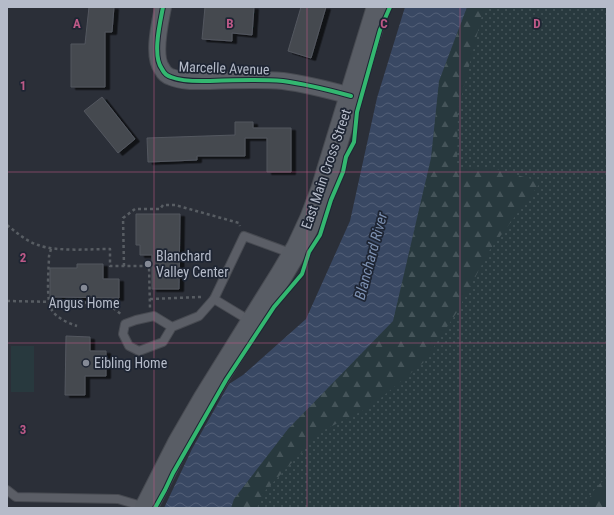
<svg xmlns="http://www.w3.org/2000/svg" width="614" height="515" viewBox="0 0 614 515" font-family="'Roboto Condensed',sans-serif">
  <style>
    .grass { fill: url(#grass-dots) }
    .forest { fill: url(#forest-firs) }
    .garden { fill: #28393e }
    .water { fill: url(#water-waves) }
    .building { fill: #454950; stroke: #53575f; filter: url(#shadow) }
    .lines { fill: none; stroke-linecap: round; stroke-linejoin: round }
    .service-casing { stroke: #474a51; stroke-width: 10 }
    .minor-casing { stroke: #474a51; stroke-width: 18 }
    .secondary-casing { stroke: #474a51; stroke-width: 24 }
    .path { stroke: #585d63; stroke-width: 2.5; stroke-dasharray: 3 3; stroke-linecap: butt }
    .service { stroke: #5b5e66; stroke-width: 8 }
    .minor { stroke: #5b5e66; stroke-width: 16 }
    .secondary { stroke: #595d65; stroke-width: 22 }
    .cycleway-casing { stroke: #1e2533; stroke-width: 6 }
    .cycleway { stroke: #33b770; stroke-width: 4 }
    .grid { fill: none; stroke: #bd5987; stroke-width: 1; stroke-opacity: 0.55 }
    .poi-dot { fill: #858a96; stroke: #1e2533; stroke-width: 1.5 }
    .labels { text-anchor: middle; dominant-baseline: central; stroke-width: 3.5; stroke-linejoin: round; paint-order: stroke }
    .street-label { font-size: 14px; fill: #b5bbc9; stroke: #1e2533 }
    .poi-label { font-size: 14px; fill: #b5bbc9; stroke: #1e2533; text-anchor: start }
    .water-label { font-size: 15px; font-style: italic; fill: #7c90b1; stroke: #1e2533 }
    .grid-label { font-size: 13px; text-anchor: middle; font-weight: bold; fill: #bd5987; stroke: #1e2533; stroke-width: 3.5; stroke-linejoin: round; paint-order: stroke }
  </style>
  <defs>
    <pattern id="grass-dots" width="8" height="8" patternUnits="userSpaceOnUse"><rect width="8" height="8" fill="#28393e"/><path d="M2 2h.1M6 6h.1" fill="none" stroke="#455459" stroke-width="1.8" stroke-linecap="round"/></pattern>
    <pattern id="forest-firs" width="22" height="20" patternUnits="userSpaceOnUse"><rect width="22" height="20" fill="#28393e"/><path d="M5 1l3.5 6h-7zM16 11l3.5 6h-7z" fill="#455459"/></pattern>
    <pattern id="water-waves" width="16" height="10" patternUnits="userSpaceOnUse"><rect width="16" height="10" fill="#394863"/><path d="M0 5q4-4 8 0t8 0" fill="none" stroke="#536078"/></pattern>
    <filter id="shadow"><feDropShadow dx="4.5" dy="2.5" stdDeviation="0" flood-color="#0009"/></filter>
  </defs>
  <rect width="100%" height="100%" fill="#2b2f38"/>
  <polygon class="grass" points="451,7 607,7 607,508 202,508 357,308"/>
  <g class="forest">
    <polygon points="467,7 484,7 458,110 457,169 490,167 541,182 489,251 457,312 423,363 370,407 322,431 264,492 257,508 231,508 234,499 288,429 393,321 431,158 439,81"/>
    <path d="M607,478V508H588C587,496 598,484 607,478Z"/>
  </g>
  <rect class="garden" x="11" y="346" width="23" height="46"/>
  <polygon class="water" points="405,7 467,7 439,81 431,158 393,321 288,429 234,499 231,508 164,508 192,449 229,384 243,375 306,319 350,221 377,98"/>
  <g class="building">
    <polygon points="89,7 114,7 112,32 105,32 105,87 71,87 71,44 85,44"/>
    <polygon points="205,7 254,7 252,35 232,33 232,41 202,39"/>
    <polygon points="301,7 326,7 311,58 288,51"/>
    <polygon points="102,97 135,139 118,153 84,111"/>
    <polygon points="235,122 253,122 253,128 291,128 291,172 267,172 267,138 245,138 245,156 197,156 197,160 148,162 147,138 235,135"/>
    <polygon points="136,214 180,214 179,289 152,289 152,255 140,255 140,245 136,245"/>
    <polygon points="77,264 103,264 103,279 119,279 119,298 50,297 50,268 77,268"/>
    <polygon points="66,336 90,337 90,351 106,351 106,376 85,376 85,395 65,395"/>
  </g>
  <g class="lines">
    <defs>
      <g id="service">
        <polyline points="252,322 214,299 244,236 293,254"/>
        <polyline points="172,327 154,316 136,320 125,324 123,334 129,346 139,351 163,342 172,327 199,316 214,299"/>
        <polyline points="7,490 16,497 118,499 145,507"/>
      </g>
      <path id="minor" d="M163,7C160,23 152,56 162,69C164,73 167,76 171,77C183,82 198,81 210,81C234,80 259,79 283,81C306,84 329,90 351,96"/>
      <polyline id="secondary" points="146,508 179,443 205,398 282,274 298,247 311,219 322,190 378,7"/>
    </defs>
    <use href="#service" class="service-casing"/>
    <use href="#minor" class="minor-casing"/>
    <use href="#secondary" class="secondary-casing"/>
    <g class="path">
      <path d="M7,225C17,233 26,241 38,245C57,252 90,249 110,249V266H149L150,308"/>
      <path d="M51,249L49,256C49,269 45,302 53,312C59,319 68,323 77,326"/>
      <polyline points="124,266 123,218 135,209 160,209 163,205 175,205 239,223 240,226"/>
      <polyline points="150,299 201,297"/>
      <polyline points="7,301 107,303 122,315"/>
    </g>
    <use href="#service" class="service"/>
    <use href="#minor" class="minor"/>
    <use href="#secondary" class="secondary"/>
    <defs>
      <g id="cycleway">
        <path d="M163,7C160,23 152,56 162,69C164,73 167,76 171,77C183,82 198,81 210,81C234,80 259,79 283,81C306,84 329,90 351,96"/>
        <polyline points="155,508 165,490 173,473 226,380 274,307 302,274 309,252 320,235 331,200 343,172 346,157 354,142 357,112 380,30 390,7"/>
      </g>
    </defs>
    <use href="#cycleway" class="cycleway-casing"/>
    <use href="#cycleway" class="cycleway"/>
  </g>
  <path class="grid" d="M154,7V508M307,7V508M460,7V508M7,172H607M7,343H607"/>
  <g class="poi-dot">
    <circle cx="148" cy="264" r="4"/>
    <circle cx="84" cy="288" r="4"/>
    <circle cx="86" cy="363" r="4"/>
  </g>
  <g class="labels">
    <g class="street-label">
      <text transform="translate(224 68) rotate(2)">Marcelle Avenue</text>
      <text transform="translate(326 169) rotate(-71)">East Main Cross Street</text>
    </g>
    <g class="poi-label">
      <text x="156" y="256">Blanchard<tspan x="156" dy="16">Valley Center</tspan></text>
      <text x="84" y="303" text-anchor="middle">Angus Home</text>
      <text x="94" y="363">Eibling Home</text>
    </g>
    <g class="water-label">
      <text transform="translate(371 256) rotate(-75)">Blanchard River</text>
    </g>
  </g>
  <g class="grid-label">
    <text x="77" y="28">A</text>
    <text x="230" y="28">B</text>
    <text x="384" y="28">C</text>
    <text x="537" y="28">D</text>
    <text x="23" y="90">1</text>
    <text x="23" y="262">2</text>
    <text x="23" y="434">3</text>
  </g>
  <rect width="614" height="515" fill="none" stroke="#b5bbc9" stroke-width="16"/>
</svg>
